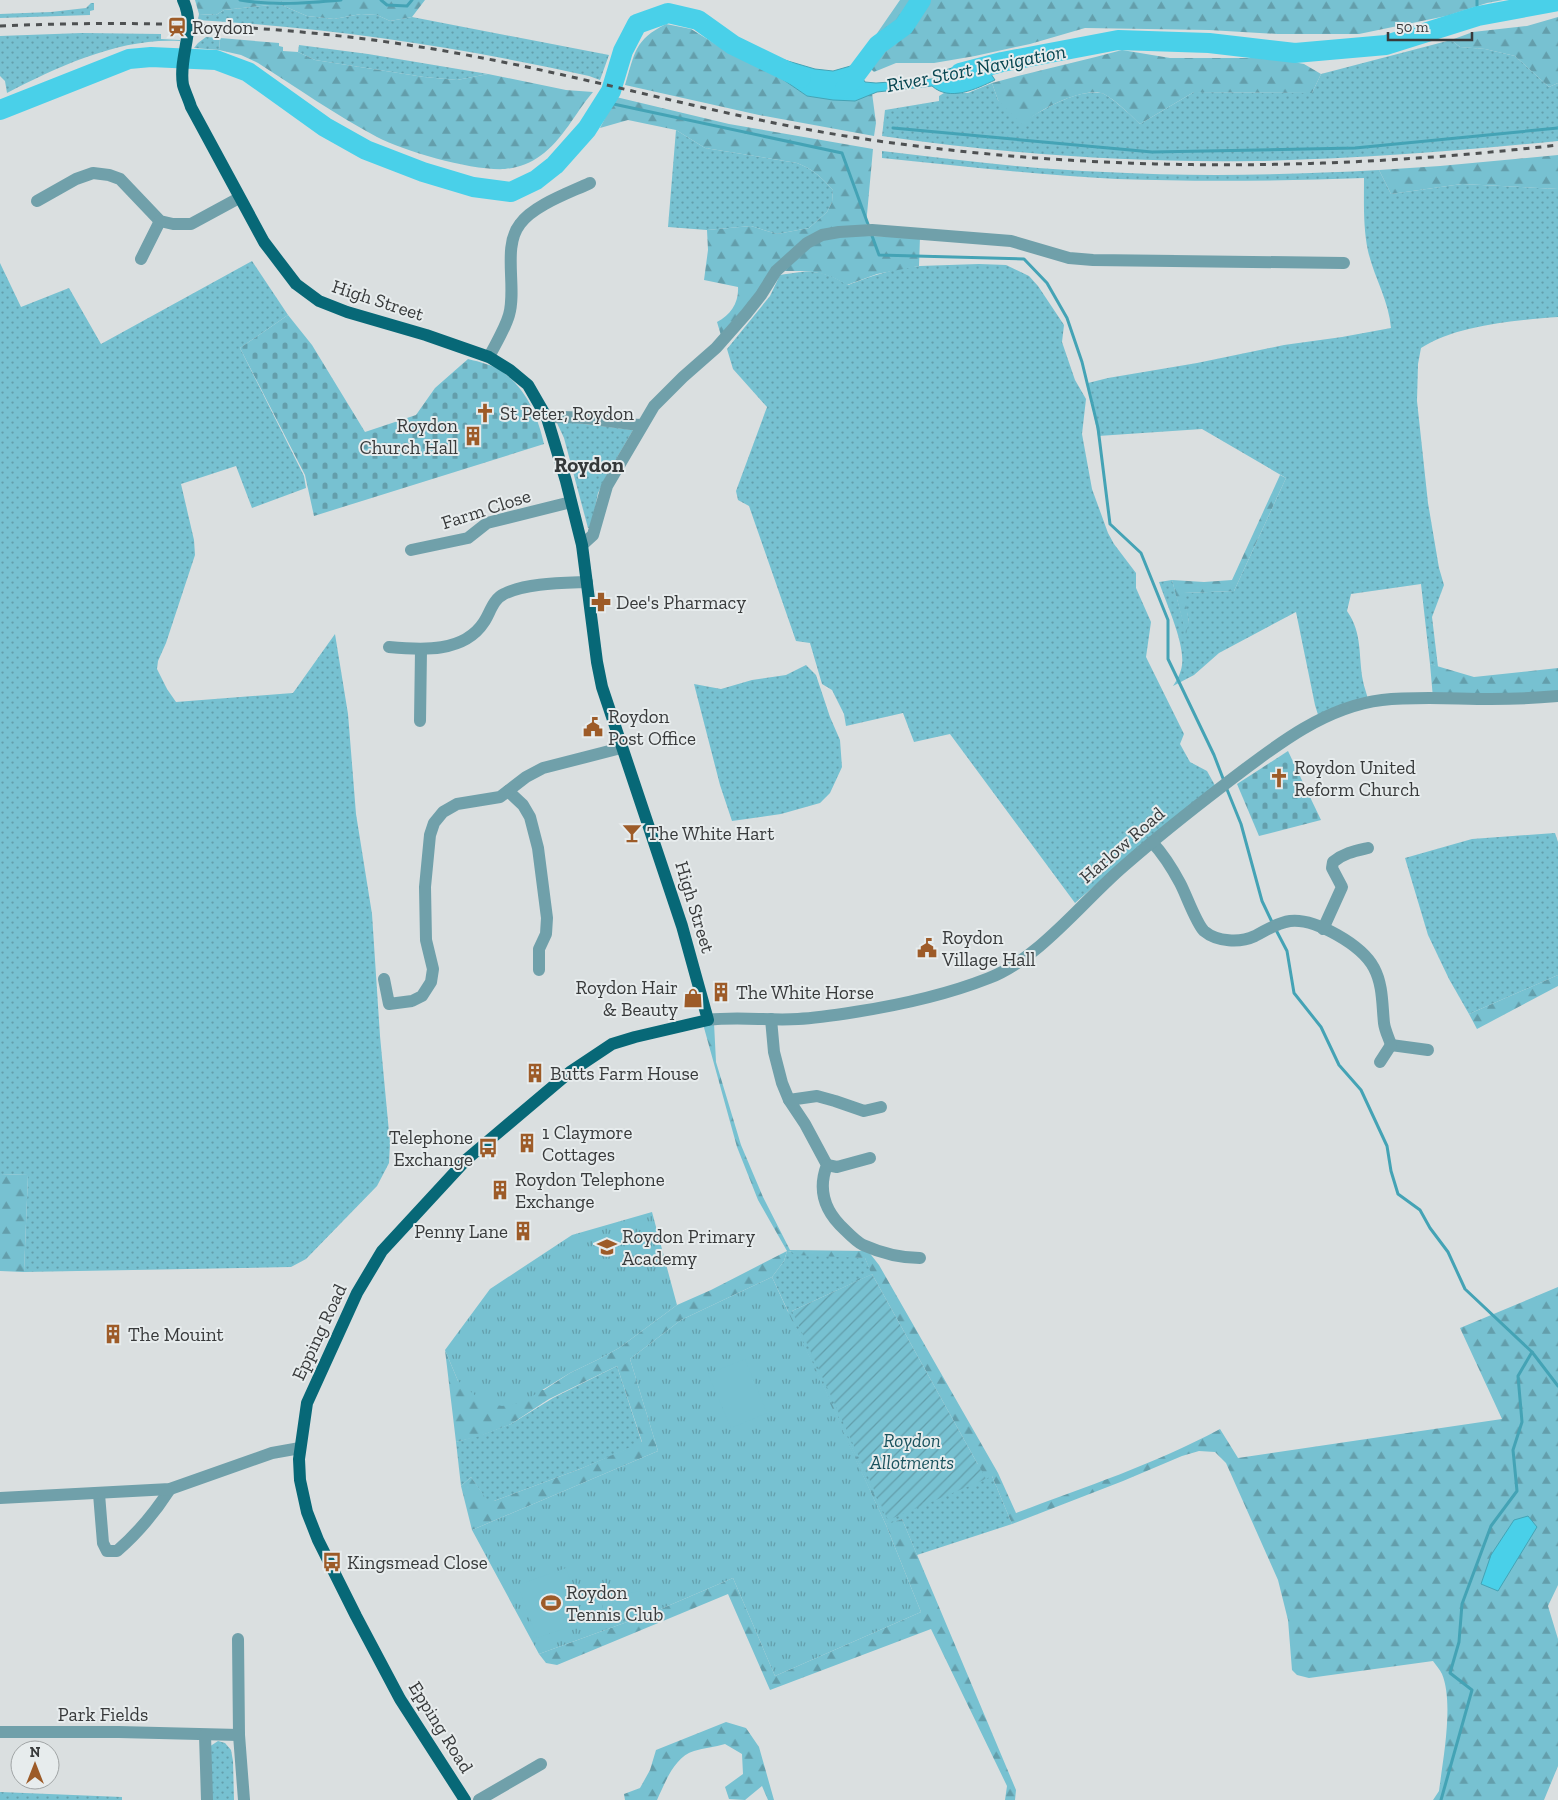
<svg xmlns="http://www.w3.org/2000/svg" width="1558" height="1800" viewBox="0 0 1558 1800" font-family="'Zilla Slab',serif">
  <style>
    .grass { fill: url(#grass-dots) }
    .forest { fill: url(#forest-firs) }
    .cemetery { fill: url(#cemetery-stones) }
    .park { fill: url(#park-tufts) }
    .garden { fill: url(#garden-furrows) }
    .pitch { fill: #77c1d1 }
    .water { fill: #49d0e9; stroke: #44a3b5 }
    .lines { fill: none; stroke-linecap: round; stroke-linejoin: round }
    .stream { stroke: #44a3b5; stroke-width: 3 }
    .river { stroke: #49d0e9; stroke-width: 20 }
    .minor { stroke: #70a0aa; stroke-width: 12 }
    .major { stroke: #076877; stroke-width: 12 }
    .rail { stroke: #4e5152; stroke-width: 3; stroke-dasharray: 6 6; stroke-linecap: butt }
    .labels { text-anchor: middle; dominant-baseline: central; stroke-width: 4; stroke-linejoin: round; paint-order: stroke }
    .poi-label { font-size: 19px; fill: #383a3b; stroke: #e7eced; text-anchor: start }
    .street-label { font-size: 19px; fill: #383a3b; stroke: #e7eced }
    .park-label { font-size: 19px; font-style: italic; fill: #1a525d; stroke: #e7eced }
    .water-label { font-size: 20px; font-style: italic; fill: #06444f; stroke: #e7eced }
    .quarter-label { font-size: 21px; font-weight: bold; fill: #343839; stroke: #e7eced }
  </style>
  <defs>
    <pattern id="grass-dots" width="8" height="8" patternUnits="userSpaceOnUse" patternTransform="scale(1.25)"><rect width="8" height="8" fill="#77c1d1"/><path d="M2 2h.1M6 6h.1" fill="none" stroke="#639eab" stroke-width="1.8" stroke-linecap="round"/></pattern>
    <pattern id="forest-firs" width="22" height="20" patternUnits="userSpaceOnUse" patternTransform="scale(1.25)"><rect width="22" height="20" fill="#77c1d1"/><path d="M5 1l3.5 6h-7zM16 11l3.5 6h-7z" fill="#639eab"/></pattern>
    <pattern id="cemetery-stones" width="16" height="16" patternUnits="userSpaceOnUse" patternTransform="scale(1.25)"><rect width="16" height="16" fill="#77c1d1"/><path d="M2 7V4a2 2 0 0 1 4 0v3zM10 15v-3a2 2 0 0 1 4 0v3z" fill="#639eab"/></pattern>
    <pattern id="park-tufts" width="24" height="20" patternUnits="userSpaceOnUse" patternTransform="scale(1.25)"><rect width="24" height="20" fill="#77c1d1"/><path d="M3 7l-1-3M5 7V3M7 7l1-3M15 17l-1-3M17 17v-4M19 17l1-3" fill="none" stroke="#639eab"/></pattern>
    <pattern id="garden-furrows" width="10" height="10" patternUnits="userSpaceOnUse" patternTransform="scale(1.25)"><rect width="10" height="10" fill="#77c1d1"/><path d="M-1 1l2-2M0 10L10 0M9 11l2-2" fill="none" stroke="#639eab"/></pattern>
  </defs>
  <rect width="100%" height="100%" fill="#dadfe0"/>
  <g class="grass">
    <polygon points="91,3 94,3 94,10 90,11 90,15 0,18 0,14 51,12 86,8"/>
    <path d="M279,4L307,16L334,19L361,14L377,15L390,21L412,17L609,55L600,80L589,76C460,47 330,28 198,20L199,14L216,15L224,10Z"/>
    <path d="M82,33L161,34V39L180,40V41C122,37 58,66 7,93L5,81L0,76V36Z"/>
    <polygon points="206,37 220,38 219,50 194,48 198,43"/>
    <path d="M1451,40L1460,47L1485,49L1515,56L1549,87L1558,83V141C1457,151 1357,159 1256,161C1131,163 1005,154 882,136L885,110L939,101V96L944,93H968L992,83L998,100L1029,118C1048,107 1078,89 1101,93C1110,95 1133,117 1140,124L1194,92L1312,93L1321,74Z"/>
    <polygon points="299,45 368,54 488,74 457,80 424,77 315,60 298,52"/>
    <path d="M676,130L705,148L797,163C813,169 822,178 833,190L832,202L827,212L809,228L777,234L751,226L707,230L668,227Z"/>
    <path d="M882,151C956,160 1030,169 1105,172C1196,177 1288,175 1379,170L1391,194L1462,184L1558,189V317C1517,320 1456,325 1421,348L1418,364L1417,401L1428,503L1439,568L1444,585L1432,617L1438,667L1430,664L1421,584L1351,594L1347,611C1363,634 1358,655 1363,681C1364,687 1367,694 1368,700L1319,718L1315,705L1296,612L1219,653L1194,675L1173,686C1177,680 1181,673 1182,665C1185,643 1166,603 1159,582L1172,580L1185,628L1189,622L1183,593L1234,591L1286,478L1202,429L1098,436L1088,383L1108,378L1197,363L1284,345L1342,337L1391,328C1389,301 1374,277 1368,251C1363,227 1364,202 1364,178C1281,181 1199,182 1117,179C1038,175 960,166 882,158Z"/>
    <polygon points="252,261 288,315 240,348 304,476 306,488 252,508 236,466 181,484 194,540 195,555 166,643 158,661 157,669 167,689 176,702 293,693 335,634 348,714 356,814 372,914 380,1036 390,1143 389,1163 377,1186 306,1259 291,1267 24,1272 28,1175 0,1174 0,263 21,307 69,288 101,344"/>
    <path d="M979,264L1006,265L1029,276L1038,286L1064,325L1062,342L1075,380L1086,399L1082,434L1092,489L1108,533L1114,544L1136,573V588L1151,622L1146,657L1184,734L1180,744L1190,762L1207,771L1217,789L1124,860L1075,903L950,734L914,742L903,713L846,726L844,714L832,690L822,684L810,643L796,641L749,506L738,500L736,491L767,407L733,369L727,349L770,296L780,275C810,270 821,269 848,285C871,276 895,268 920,266C939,265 959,265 979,264Z"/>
    <polygon points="559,421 633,430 608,473 598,493 591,528 588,528 564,438 557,423"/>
    <polygon points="806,665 816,675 830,717 840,740 842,767 830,793 820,803 781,814 732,821 720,785 694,684 721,689 752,680 786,675"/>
    <polygon points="1555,833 1558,842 1558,975 1469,1014 1449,979 1428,935 1405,858 1472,839"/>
    <polygon points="787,1251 865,1258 872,1274 792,1311 992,1476 1012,1524 917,1555 902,1519 888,1525 772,1277 784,1261"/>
    <polygon points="617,1366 642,1443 580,1469 494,1501 487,1501 471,1477 461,1486 456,1442 484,1434 511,1424 553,1398"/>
    <polygon points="218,1741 225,1743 231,1750 233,1761 234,1800 207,1800 209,1747"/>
    <polygon points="0,1792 122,1797 122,1800 0,1800"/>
  </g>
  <g class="forest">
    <polygon points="195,0 425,0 412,17 390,21 377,15 361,14 334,19 307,16 279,4 224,10 216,15 199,14"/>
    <polygon points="900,0 1503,0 1487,3 1446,16 1359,34 1278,34 1209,30 1085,28 1030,44 975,56 934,63 896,63 874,72 860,58"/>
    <polygon points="1558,17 1558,83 1549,87 1515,56 1485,49 1460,47 1451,40 1473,32 1527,26"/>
    <path d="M666,24L691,29L728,52L772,72L807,96L855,101L872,93L876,123L874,136L759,115L625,85C635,53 634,40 666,24Z"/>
    <path d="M220,38L279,43V46L283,47V51L298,52L315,60L424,77L457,80L488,74L566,90L593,92C575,113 563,140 540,156C531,163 517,168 505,169C473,171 406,152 377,137C336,115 297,88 258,63L241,55L219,50Z"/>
    <path d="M1122,50L1170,58H1273L1304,64L1321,74L1312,93L1194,92L1140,124C1129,114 1117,101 1104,94C1086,85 1034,111 1023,125L998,100L992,83C1035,71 1079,62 1122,50Z"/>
    <path d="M616,97L729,124L873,149L865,236L920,237L919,266L877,274L847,285C822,269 806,271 777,271L723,342L717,322C731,315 739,302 738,287L704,280L708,250L707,230L751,226L777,234L809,228L827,212L832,202L833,190C822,178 813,169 797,163L705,148L676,130L628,120L600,128Z"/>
    <polygon points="1558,155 1558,189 1462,184 1391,194 1379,170 1440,166"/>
    <polygon points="1280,475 1286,478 1234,591 1184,593 1189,622 1186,634 1172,580 1204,582 1232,580"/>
    <polygon points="1430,664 1474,677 1558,668 1558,696 1433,698"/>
    <polygon points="1558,975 1558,986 1477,1029 1469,1014"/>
    <path d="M714,1023L716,1062L741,1145L763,1197L790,1250L868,1251L879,1265L998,1473L1016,1513C1085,1487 1155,1464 1220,1429L1238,1458L1502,1419L1460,1328L1558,1287V1585L1548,1606L1558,1639V1766L1544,1800H1433L1439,1791C1443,1759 1454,1703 1442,1674C1440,1670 1436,1665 1433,1661L1309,1678L1297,1675L1292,1670L1288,1620L1278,1580L1226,1463L1215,1452L1199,1451L1182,1456L1123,1481L1012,1524L992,1476L986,1479L872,1274L837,1290L836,1289L871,1273L865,1258L796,1255L790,1251H787L784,1261L772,1277L681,1320L630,1359L658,1451L472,1530L461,1486L471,1477L487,1500L494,1501L580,1469L642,1442L617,1366L549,1399L511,1424L480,1436L456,1442L445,1350L458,1381L544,1390L570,1373L599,1359L619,1348L677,1305L711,1290L787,1251L758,1200L737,1147L703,1024Z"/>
    <polygon points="0,1174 28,1175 24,1272 0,1271"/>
    <polygon points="789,1312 888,1524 902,1519 1016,1790 1015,1800 1005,1800 1007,1786 931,1629 770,1690 728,1594 557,1665 546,1663 539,1654 649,1614 733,1578 775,1676 921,1612 886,1525 787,1313"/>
    <path d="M726,1722L746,1728L759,1747L774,1800H768L762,1786L745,1800L729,1799L725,1787L743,1774L742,1754L725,1744C715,1747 704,1748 694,1751C674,1757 665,1783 657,1800H625L624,1794L640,1788L650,1770L656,1750Z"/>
  </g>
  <g class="cemetery">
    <path d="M288,315L312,345L365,432L416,415L435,388L468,359C480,362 494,365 504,373C527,390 538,417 544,444L314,516L305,475L240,348Z"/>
    <polygon points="1288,751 1321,820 1259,836 1237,784"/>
  </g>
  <g class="park">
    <polygon points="652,1212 677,1305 619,1348 599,1359 570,1373 521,1403 502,1406 483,1402 458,1381 445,1350 490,1289 572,1235"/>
    <polygon points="772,1277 886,1525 921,1612 775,1676 733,1578 649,1614 539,1654 472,1530 658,1451 630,1359 681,1320"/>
  </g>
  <polygon class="garden" points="872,1274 986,1479 888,1520 792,1311"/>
  <g class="pitch">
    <polygon points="745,1359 767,1413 731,1428 708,1374"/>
    <polygon points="566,1568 584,1622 537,1638 518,1585"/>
    <polygon points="640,1591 645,1615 605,1622 601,1598"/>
  </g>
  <g class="water">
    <path d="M781,59L815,69L833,71L854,65L865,82L876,83L932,79L939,72L981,59L995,80C976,89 950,102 932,86L877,92L855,101L833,100L807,96L772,72Z"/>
    <polygon points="1528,1516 1537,1527 1498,1591 1481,1584 1491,1555 1514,1520"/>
  </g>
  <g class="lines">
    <g class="stream">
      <path d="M240,0C273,6 308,3 341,0"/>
      <polyline points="381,0 387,5 407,6 412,0"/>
      <polyline points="1477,0 1477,6"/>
      <polyline points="1478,15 1478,16"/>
      <polyline points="604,102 842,153 869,227"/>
      <polyline points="893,128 1152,152 1355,148 1558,128"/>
      <polyline points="871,233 879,255 1024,259 1047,283 1067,318 1082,362 1098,428 1110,524 1141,553 1168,620 1168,659 1214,755 1224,781"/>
      <polyline points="1226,787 1241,824 1262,901 1272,922"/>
      <polyline points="1275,928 1287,951 1294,993 1321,1027 1339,1065 1361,1090 1387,1146 1391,1171 1398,1194 1420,1210 1430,1228 1448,1252 1465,1289 1532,1352 1558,1386"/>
      <polyline points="1441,1800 1472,1690 1450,1673 1459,1642 1462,1604 1491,1526 1517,1491 1513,1450 1522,1422 1518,1376 1532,1352"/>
    </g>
    <g class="river">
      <polyline points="960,73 1002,62 1118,40 1209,43 1295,53 1386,45 1478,16 1558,1"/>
      <polyline points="845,89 878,45 904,26 921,0"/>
      <polyline points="0,110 129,59 151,57 216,60 248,72 325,127 366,150 423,172 473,187 511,192 536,180 555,165 587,129 611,91 623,51 637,24 668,13 698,20 733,45 801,78"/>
    </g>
    <g class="minor">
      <polyline points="37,201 76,179 93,173 109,175 120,179 160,221 173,224 191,224 239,198"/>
      <polyline points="141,259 160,221"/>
      <path d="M489,357C496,343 505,329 509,315C517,287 502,247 520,224C534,205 569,193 590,183"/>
      <path d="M547,418C576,414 612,423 642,425"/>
      <polyline points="582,545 593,535 607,486 654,406 683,377 716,348 746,314 761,295 776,271 807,243 822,235 839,232 872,230 1011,241 1069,258 1093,260 1344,263"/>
      <polyline points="411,550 468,538 487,523 571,502"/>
      <path d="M389,647C422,650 464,653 484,622C490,613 493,599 504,594C526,583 562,583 587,582"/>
      <polyline points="420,721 421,650"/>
      <polyline points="508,791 523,805 530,817 538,848 547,918 546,934 539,949 539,970"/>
      <path d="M1152,842C1163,854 1172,868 1180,883C1186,894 1196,923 1204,931C1217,942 1240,943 1255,936C1267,930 1276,923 1290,921C1315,918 1362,945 1374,968C1383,985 1382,1004 1384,1023C1385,1031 1389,1038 1391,1045"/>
      <path d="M1323,929L1342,887L1332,868L1333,862C1344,853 1355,851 1368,848"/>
      <polyline points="384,979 389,1004 412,1001 422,996 431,982 433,969 426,940 425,887 430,835 434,823 443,812 457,804 500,797 526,777 543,768 621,748"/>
      <path d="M771,1019L774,1052L782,1083L789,1100L805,1124L827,1165C817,1191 825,1212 845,1230C851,1236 857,1242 863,1245C881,1253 901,1258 920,1258"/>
      <path d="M708,1020C738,1016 768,1021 798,1019C817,1018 836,1015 855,1012C900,1005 946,995 989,978C1040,958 1083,901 1124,866C1156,838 1190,811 1224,785C1270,750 1322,707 1382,700C1418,696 1455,699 1491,699C1514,699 1536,698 1558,696"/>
      <polyline points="1391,1045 1428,1050"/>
      <polyline points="1380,1062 1391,1045"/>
      <polyline points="789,1100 817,1096 835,1101 864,1111 881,1107"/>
      <polyline points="827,1165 837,1167 870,1158"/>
      <path d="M99,1494L103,1543L107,1551H117C139,1532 154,1514 170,1489"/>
      <polyline points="0,1498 170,1489 272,1453 300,1448"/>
      <polyline points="238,1639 239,1735 244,1800"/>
      <polyline points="0,1732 119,1732 239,1735"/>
      <polyline points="205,1735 207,1800"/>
      <polyline points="479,1800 541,1764"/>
    </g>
    <path class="major" d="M183,0C197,30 178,55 183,85C185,92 189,100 191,107L264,242L296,284L319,301L347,312L426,335L489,357L510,370L528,385L547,418L566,481L582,545L597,662L602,687L682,926L708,1020L635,1037L612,1044L570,1072L467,1159L382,1251L357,1293L307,1403L299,1459L300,1480L307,1512L318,1540L356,1616L400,1699L465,1800"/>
    <path class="rail" d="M0,26C158,19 316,26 472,56C601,80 727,118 858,138C1089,173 1326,172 1558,145"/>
  </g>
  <defs>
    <symbol id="station-bare" viewBox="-9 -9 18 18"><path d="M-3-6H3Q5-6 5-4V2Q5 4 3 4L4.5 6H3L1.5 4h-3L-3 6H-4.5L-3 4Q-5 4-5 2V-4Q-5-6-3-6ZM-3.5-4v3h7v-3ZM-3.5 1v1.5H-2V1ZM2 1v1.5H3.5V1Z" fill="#9d5b28" stroke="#e7eced" stroke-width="2.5" paint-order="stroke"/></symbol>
    <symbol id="church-bare" viewBox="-9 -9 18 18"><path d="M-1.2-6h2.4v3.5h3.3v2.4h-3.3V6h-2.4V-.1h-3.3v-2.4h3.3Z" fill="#9d5b28" stroke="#e7eced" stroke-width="2.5" paint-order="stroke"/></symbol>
    <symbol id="building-bare" viewBox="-9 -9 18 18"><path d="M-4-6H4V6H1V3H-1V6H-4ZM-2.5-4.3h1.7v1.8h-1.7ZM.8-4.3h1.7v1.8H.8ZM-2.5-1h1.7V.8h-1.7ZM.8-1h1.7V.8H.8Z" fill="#9d5b28" stroke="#e7eced" stroke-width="2.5" paint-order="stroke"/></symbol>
    <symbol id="pharmacy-bare" viewBox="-9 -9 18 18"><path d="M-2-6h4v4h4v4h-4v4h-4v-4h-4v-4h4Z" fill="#9d5b28" stroke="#e7eced" stroke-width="2.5" paint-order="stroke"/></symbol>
    <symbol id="civic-bare" viewBox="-9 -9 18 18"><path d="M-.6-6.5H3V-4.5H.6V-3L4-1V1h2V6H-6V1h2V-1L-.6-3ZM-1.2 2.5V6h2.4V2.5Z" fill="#9d5b28" stroke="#e7eced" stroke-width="2.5" paint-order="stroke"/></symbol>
    <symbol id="bar-bare" viewBox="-9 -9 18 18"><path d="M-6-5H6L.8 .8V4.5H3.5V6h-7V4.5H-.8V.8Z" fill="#9d5b28" stroke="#e7eced" stroke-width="2.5" paint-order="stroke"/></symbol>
    <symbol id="shop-bare" viewBox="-9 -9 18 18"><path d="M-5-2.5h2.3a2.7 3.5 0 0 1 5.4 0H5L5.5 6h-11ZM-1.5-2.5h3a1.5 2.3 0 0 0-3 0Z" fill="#9d5b28" stroke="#e7eced" stroke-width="2.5" paint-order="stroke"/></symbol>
    <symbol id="bus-bare" viewBox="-9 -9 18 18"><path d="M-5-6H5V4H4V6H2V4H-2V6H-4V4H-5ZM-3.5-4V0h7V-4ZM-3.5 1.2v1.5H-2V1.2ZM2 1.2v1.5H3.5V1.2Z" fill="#9d5b28" stroke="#e7eced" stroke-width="2.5" paint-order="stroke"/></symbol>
    <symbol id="school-bare" viewBox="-9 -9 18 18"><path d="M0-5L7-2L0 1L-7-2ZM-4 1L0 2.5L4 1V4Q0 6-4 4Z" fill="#9d5b28" stroke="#e7eced" stroke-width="2.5" paint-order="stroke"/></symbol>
    <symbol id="stadium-bare" viewBox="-9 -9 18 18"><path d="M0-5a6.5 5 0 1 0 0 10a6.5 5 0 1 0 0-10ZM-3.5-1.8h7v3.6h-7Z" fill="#9d5b28" stroke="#e7eced" stroke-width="2.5" paint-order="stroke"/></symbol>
  </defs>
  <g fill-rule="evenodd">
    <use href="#station-bare" x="163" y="13" width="28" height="28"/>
    <use href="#church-bare" x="471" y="399" width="28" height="28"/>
    <use href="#building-bare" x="459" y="422" width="28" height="28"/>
    <use href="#pharmacy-bare" x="587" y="588" width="28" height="28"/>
    <use href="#civic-bare" x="579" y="713" width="28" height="28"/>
    <use href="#church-bare" x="1265" y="764" width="28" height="28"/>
    <use href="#bar-bare" x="618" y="819" width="28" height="28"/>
    <use href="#civic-bare" x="913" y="934" width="28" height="28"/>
    <use href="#building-bare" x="707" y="978" width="28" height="28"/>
    <use href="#shop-bare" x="679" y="984" width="28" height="28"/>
    <use href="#building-bare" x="521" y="1059" width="28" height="28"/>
    <use href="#building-bare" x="513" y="1129" width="28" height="28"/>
    <use href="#bus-bare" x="474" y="1134" width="28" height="28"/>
    <use href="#building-bare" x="486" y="1176" width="28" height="28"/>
    <use href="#building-bare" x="509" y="1217" width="28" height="28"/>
    <use href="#school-bare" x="593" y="1233" width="28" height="28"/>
    <use href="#building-bare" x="99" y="1320" width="28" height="28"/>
    <use href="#bus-bare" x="318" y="1548" width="28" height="28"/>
    <use href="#stadium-bare" x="537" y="1589" width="28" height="28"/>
  </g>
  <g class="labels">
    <g class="poi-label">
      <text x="192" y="27">Roydon</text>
      <text x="500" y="413">St Peter, Roydon</text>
      <text x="458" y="425" text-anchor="end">Roydon<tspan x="458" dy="22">Church Hall</tspan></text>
      <text x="616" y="602">Dee's Pharmacy</text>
      <text x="608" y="716">Roydon<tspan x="608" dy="22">Post Office</tspan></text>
      <text x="1294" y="767">Roydon United<tspan x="1294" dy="22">Reform Church</tspan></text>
      <text x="647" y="833">The White Hart</text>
      <text x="942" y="937">Roydon<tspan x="942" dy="22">Village Hall</tspan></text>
      <text x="678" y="987" text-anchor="end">Roydon Hair<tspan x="678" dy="22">&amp; Beauty</tspan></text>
      <text x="736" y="992">The White Horse</text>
      <text x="550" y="1073">Butts Farm House</text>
      <text x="542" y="1132">1 Claymore<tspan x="542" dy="22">Cottages</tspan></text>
      <text x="473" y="1137" text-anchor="end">Telephone<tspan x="473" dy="22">Exchange</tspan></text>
      <text x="515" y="1179">Roydon Telephone<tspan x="515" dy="22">Exchange</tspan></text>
      <text x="508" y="1231" text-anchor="end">Penny Lane</text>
      <text x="622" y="1236">Roydon Primary<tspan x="622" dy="22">Academy</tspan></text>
      <text x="128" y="1334">The Mouint</text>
      <text x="347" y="1562">Kingsmead Close</text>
      <text x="566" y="1592">Roydon<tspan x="566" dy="22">Tennis Club</tspan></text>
    </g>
    <g class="street-label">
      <text transform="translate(378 300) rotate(18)">High Street</text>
      <text transform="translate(486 509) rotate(-18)">Farm Close</text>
      <text transform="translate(1122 845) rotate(-41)">Harlow Road</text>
      <text transform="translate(695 907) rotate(73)">High Street</text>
      <text transform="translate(319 1332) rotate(-65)">Epping Road</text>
      <text x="103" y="1714">Park Fields</text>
      <text transform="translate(441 1727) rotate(58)">Epping Road</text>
    </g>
    <g class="park-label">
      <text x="912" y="1440">Roydon<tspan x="912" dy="22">Allotments</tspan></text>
    </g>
    <g class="water-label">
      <text transform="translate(976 68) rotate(-11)">River Stort Navigation</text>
    </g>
    <g class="quarter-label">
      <text x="589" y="464">Roydon</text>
    </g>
  </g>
  <g transform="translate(35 1765)"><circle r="24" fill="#e7eced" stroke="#a1a5a6"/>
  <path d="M0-4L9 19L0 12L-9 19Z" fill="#9d5b28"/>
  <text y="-8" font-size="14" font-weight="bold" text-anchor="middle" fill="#383a3b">N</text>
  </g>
  <path d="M1388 32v8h84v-8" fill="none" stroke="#383a3b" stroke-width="2.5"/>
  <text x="1396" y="32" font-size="15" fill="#383a3b" stroke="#e7eced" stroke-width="4" paint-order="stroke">50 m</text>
</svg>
